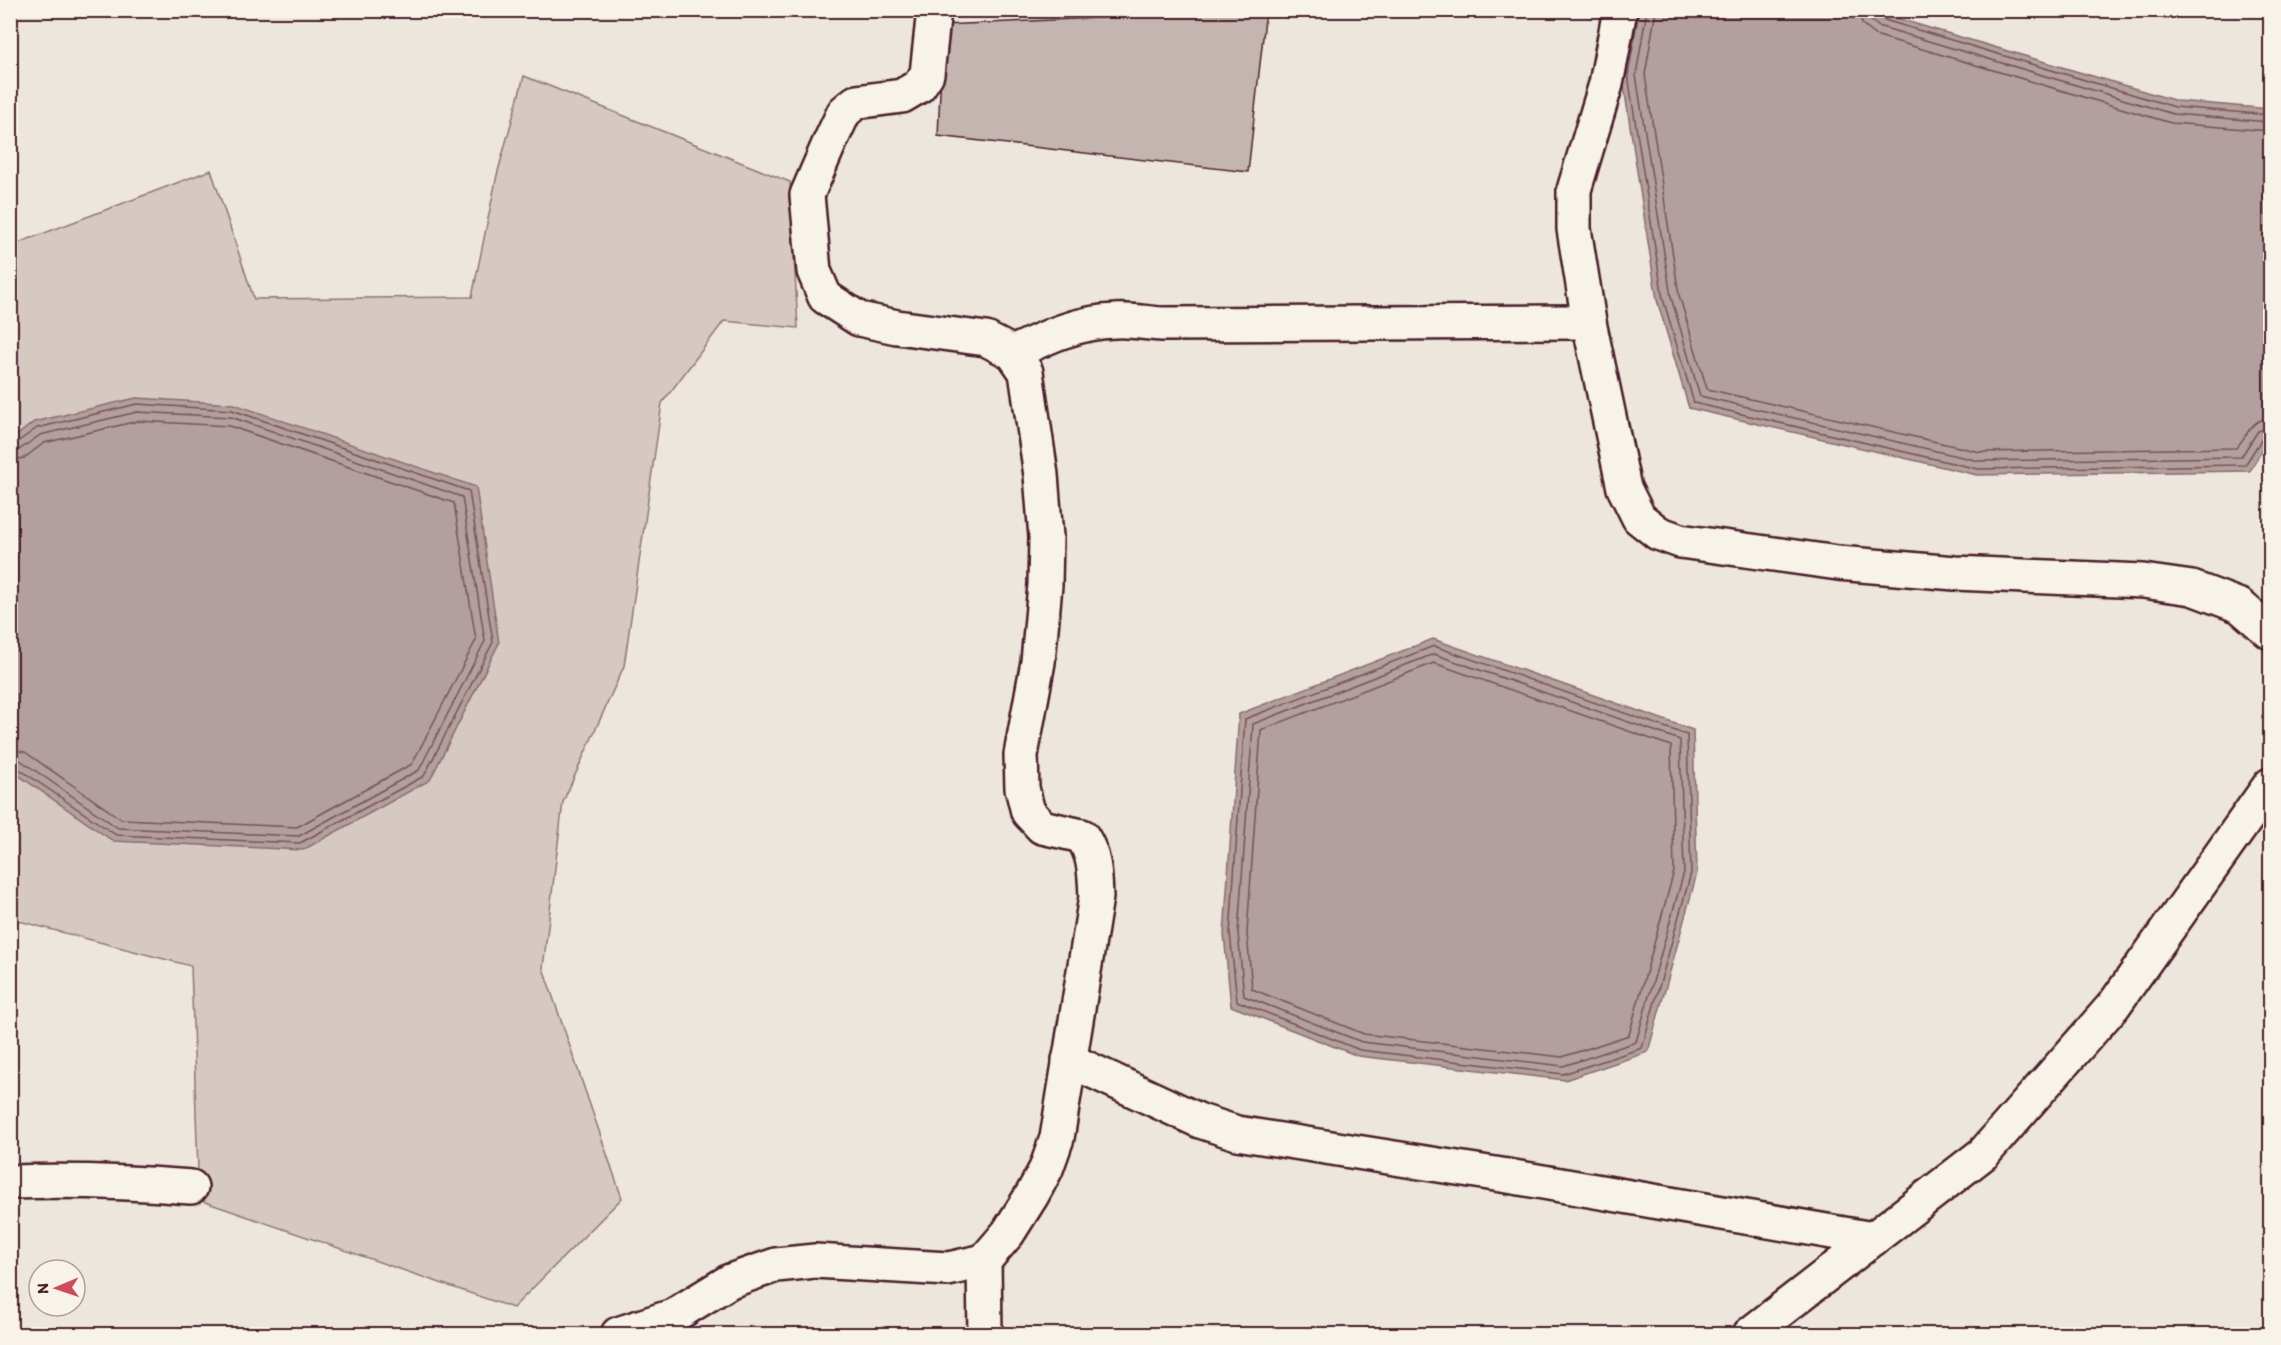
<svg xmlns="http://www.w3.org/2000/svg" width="2281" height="1345" viewBox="0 0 2281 1345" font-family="Itim,sans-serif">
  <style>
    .built { fill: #e0d7d0 }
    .green { fill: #d5c9c2; stroke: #907476; stroke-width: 1.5 }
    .water { fill: #b39f9d; stroke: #896c6f; stroke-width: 1.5 }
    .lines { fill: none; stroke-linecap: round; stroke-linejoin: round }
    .shore { stroke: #745259; stroke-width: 1.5 }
    .building { fill: #c4b5b0; stroke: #4a1f2b; stroke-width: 1.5 }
    .minor-casing { stroke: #4a1f2b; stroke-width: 38 }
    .minor { stroke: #f7f3e8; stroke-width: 33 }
  </style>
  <rect width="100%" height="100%" fill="#ece6dd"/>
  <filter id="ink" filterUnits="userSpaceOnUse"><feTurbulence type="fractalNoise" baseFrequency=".0167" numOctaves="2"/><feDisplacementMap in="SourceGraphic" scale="12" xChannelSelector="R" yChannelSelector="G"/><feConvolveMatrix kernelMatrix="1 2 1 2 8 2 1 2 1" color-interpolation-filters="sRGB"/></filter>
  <g filter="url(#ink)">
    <polygon class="built" points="956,11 956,10 1254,11 956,14"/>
    <polygon class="green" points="524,76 790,182 798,328 724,321 662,403 624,666 563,802 543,968 622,1198 513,1308 199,1200 191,966 11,919 10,246 211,170 254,299 472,297 497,175"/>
    <g class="water">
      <polygon points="1634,11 1872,11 2177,101 2270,109 2270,436 2250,471 1977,475 1689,408 1657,300 1622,74"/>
      <polygon points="136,398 234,404 476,487 499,643 430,780 303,850 113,841 11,770 11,440 34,422"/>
      <polygon points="1433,639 1693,730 1697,873 1648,1052 1565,1080 1358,1056 1231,1006 1224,934 1239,714"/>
    </g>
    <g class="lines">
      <g class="shore">
        <polyline points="1639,10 1628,75 1663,299 1694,403 1978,469 2245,465 2263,437 2270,434"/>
        <polyline points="1647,10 1636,75 1671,297 1700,396 1979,461 2241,457 2258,431 2270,427"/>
        <path d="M1656,10L1645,75L1679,295L1707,389L1980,452L2236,448C2248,436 2250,419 2270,418"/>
        <polyline points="1859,10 1862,24 1875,35 2171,123 2270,131"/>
        <polyline points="1868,10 1870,20 1878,26 2173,114 2270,122"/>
        <polyline points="1875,10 1876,16 1881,19 2175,107 2270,115"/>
        <polyline points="10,445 16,443 37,428 137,404 232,410 469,491 493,642 424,776 300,843 116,835 16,767 10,765"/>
        <polyline points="10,452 19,450 40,435 137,412 231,417 462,497 485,641 419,770 299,836 118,828 20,760 10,758"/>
        <polyline points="10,461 24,458 44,443 138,421 229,426 454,503 476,640 412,764 297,827 121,819 25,752 10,749"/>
        <polygon points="1434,646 1687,735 1691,873 1642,1048 1563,1074 1360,1050 1237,1001 1230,933 1245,719"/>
        <polygon points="1434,654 1680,740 1684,872 1636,1042 1563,1066 1362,1042 1244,996 1238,933 1253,724"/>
        <polygon points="1434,663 1671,746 1674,871 1629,1035 1562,1057 1364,1034 1252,989 1247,933 1261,730"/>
      </g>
    </g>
    <polygon class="building" points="1266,10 1248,172 938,136 943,25"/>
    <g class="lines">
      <defs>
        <g id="minor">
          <polyline points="1620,10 1606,84 1574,190 1574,229 1589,322 1624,488 1639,518 1658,533 1680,541 1838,563 1955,573 2143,581 2192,588 2240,606 2270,632"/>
          <path d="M1013,353C1046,337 1078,322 1115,321C1130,320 1146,323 1162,324L1589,322"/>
          <polyline points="1069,1060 1200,1121 1237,1133 1514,1177 1873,1239"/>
          <path d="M10,1182C71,1180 130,1182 191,1187"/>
          <polyline points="984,1261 985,1334"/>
          <path d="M618,1334L673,1316L730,1281L776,1265L815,1261L948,1269L984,1261L1008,1233L1032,1195L1046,1169L1057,1138L1096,897C1095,873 1095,856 1082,836L1042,827L1028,812L1022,788L1021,755L1038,662L1045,585L1046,537L1041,475L1026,372L1013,353L986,339L897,327L859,319L825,297L814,271L807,195L829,144L844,112L856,102L902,96L919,86L927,74L934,10"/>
          <polyline points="1750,1334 1984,1153 2114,1005 2270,785"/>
        </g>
      </defs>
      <use href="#minor" class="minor-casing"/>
      <use href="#minor" class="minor"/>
    </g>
  </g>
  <rect width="2281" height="1345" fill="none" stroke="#f7f3e8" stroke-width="36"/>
  <rect x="18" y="18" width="2245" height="1309" fill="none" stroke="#4a1f2b" stroke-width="2" filter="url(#ink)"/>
  <g transform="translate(57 1288) rotate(268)"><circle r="28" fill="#f7f3e8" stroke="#b29e9c" stroke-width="1.5"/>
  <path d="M0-4.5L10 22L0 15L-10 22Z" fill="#d1495b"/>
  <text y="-9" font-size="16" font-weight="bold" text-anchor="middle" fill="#4a1f2b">N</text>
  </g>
</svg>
